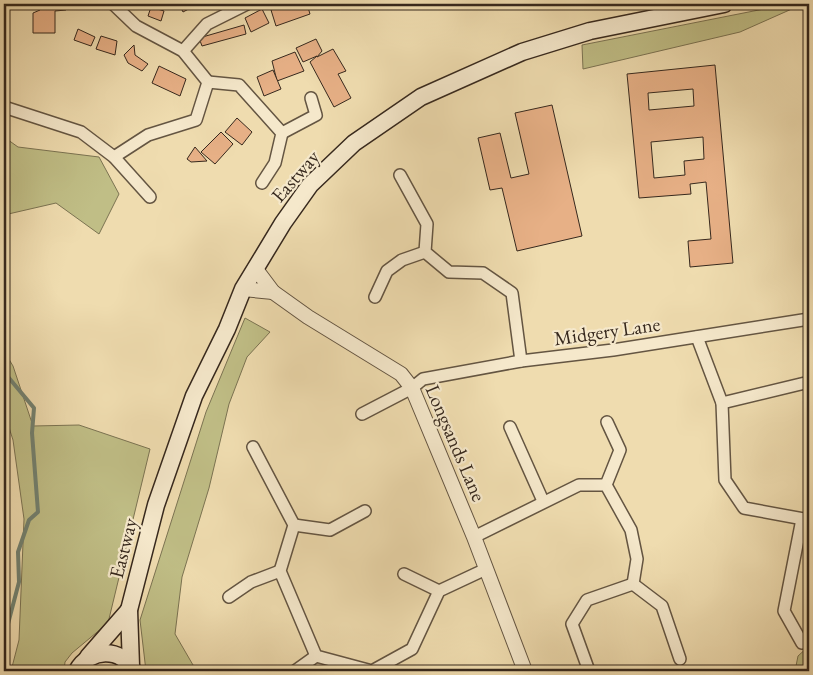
<svg xmlns="http://www.w3.org/2000/svg" width="813" height="675" viewBox="0 0 813 675" font-family="'EB Garamond',serif">
  <style>
    .green { fill: #c0be86; stroke: #7b7352 }
    .lines { fill: none; stroke-linecap: round; stroke-linejoin: round }
    .stream { stroke: #728170; stroke-width: 4 }
    .building { fill: #e7b086; stroke: #36281d; fill-rule: evenodd }
    .minor-casing { stroke: #645542; stroke-width: 14 }
    .tertiary-casing { stroke: #645542; stroke-width: 16 }
    .secondary-casing { stroke: #36281d; stroke-width: 19 }
    .minor { stroke: #f5e8cb; stroke-width: 11 }
    .tertiary { stroke: #f5e8cb; stroke-width: 14 }
    .secondary { stroke: #f5e8cb; stroke-width: 16 }
    .labels { text-anchor: middle; dominant-baseline: central; stroke-width: 4.5; stroke-linejoin: round; paint-order: stroke }
    .street-label { font-size: 20px; fill: #36281d; stroke: #f5e8cb }
  </style>
  <rect width="100%" height="100%" fill="#efdcaf"/>
  <filter id="stains"><feTurbulence type="fractalNoise" baseFrequency=".004" numOctaves="4"/><feColorMatrix values="0 0 0 0 .2 0 0 0 0 .09 0 0 0 0 .02 0 0 0 .5 -.17"/></filter>
  <radialGradient id="worn" r=".72"><stop offset=".6" stop-color="#630" stop-opacity="0"/><stop offset="1" stop-color="#630" stop-opacity=".3"/></radialGradient>
  <g class="green">
    <polygon points="789,4 809,4 809,6 794,8 740,32 583,69 582,45"/>
    <polygon points="4,137 18,147 99,157 119,194 99,234 56,203 4,215"/>
    <polygon points="245,318 270,332 247,357 229,404 209,488 182,577 175,634 193,665 200,671 146,671 140,620 206,412"/>
    <polygon points="4,351 13,366 33,426 79,425 150,449 108,623 72,653 65,662 64,671 11,671 19,640 24,519 13,440 4,412"/>
    <polygon points="809,646 809,671 795,671 798,656"/>
  </g>
  <g class="lines">
    <g class="stream">
      <polyline points="4,372 34,408 32,433 38,512 29,520 18,552 19,582 4,639 4,645"/>
      <polyline points="4,667 12,671"/>
    </g>
  </g>
  <g class="building">
    <polygon points="40,4 66,4 66,10 55,11 55,33 33,33 33,13 40,10"/>
    <polygon points="179,4 198,4 183,12"/>
    <polygon points="291,4 307,4 310,14 276,26 271,10"/>
    <polygon points="151,7 164,11 161,21 148,16"/>
    <polygon points="262,9 269,23 251,32 245,18"/>
    <polygon points="244,25 246,34 202,46 199,38"/>
    <polygon points="78,29 95,37 91,46 74,40"/>
    <polygon points="101,36 117,41 115,55 96,49"/>
    <polygon points="316,39 322,51 317,57 333,49 346,71 338,74 351,98 334,107 310,62 317,56 303,62 296,48"/>
    <polygon points="134,45 135,55 148,64 142,71 128,63 124,55"/>
    <polygon points="295,52 304,71 277,81 272,61"/>
    <path d="M715,65L733,263L690,267L688,241L711,239L706,182L690,184L691,194L639,198L627,74ZM693,89L694,106L649,110L648,93ZM703,137L704,159L684,161L685,175L654,178L651,142Z"/>
    <polygon points="159,66 186,79 180,96 152,83"/>
    <polygon points="273,70 281,89 264,96 257,77"/>
    <polygon points="552,105 582,236 517,251 502,188 490,190 478,138 500,133 511,178 529,174 515,113"/>
    <polygon points="237,118 252,132 242,145 225,132"/>
    <polygon points="221,132 233,144 215,164 201,152"/>
    <polygon points="195,147 207,161 191,162 187,159"/>
  </g>
  <g class="lines">
    <defs>
      <g id="minor">
        <polyline points="113,4 136,26 183,51 208,82 196,120 148,135 114,157"/>
        <polyline points="183,51 207,24 247,4"/>
        <polyline points="208,82 239,85 282,133 275,163 262,183"/>
        <polyline points="4,107 81,132 114,157 150,197"/>
        <polyline points="282,133 316,115 311,98"/>
        <polyline points="400,175 427,224 425,252 449,272 483,273 512,293 521,361"/>
        <polyline points="375,297 387,271 402,260 425,252"/>
        <polyline points="697,337 722,403 725,480 744,508 809,520"/>
        <polyline points="722,403 805,383 809,384"/>
        <polyline points="362,414 412,388 423,379 521,361 613,350 809,319"/>
        <polyline points="510,427 543,501"/>
        <polyline points="253,447 294,525 280,571 316,656 372,671 412,649 439,591 486,569"/>
        <polyline points="606,485 620,450 607,422"/>
        <polyline points="294,525 330,530 365,511"/>
        <polyline points="474,537 579,485 606,485 631,530 637,559 633,584"/>
        <polyline points="404,574 439,591"/>
        <polyline points="633,584 662,606 680,659"/>
        <polyline points="229,597 251,582 280,571"/>
        <polyline points="802,643 784,611 802,519"/>
        <polyline points="295,671 316,656"/>
        <polyline points="589,671 572,624 587,600 633,584"/>
      </g>
      <g id="tertiary">
        <polyline points="255,268 273,292 308,317 401,374 412,388 474,537 525,671"/>
        <polyline points="243,289 273,292"/>
      </g>
      <g id="secondary">
        <polyline points="88,657 129,610"/>
        <polyline points="131,666 129,610 156,505 194,396 227,329 243,289 283,223 310,185 354,143 421,97 522,52 590,31 724,4"/>
        <path d="M77,671C89,648 122,647 133,671"/>
      </g>
    </defs>
    <use href="#minor" class="minor-casing"/>
    <use href="#tertiary" class="tertiary-casing"/>
    <use href="#secondary" class="secondary-casing"/>
    <use href="#minor" class="minor"/>
    <use href="#tertiary" class="tertiary"/>
    <use href="#secondary" class="secondary"/>
  </g>
  <g class="labels">
    <g class="street-label">
      <text transform="translate(295 176) rotate(-49)">Eastway</text>
      <text transform="translate(607 331) rotate(-8)">Midgery Lane</text>
      <text transform="translate(456 443) rotate(67)">Longsands Lane</text>
      <text transform="translate(123 548) rotate(-76)">Eastway</text>
    </g>
  </g>
  <rect width="813" height="675" fill="none" stroke="#efdcaf" stroke-width="20"/>
  <rect x="5" y="5" width="803" height="665" fill="none" stroke="#36281d" stroke-width="2.5"/>
  <rect x="10" y="10" width="793" height="655" fill="none" stroke="#36281d"/>
  <rect width="100%" height="100%" filter="url(#stains)"/>
  <rect width="100%" height="100%" fill="url(#worn)"/>
</svg>
